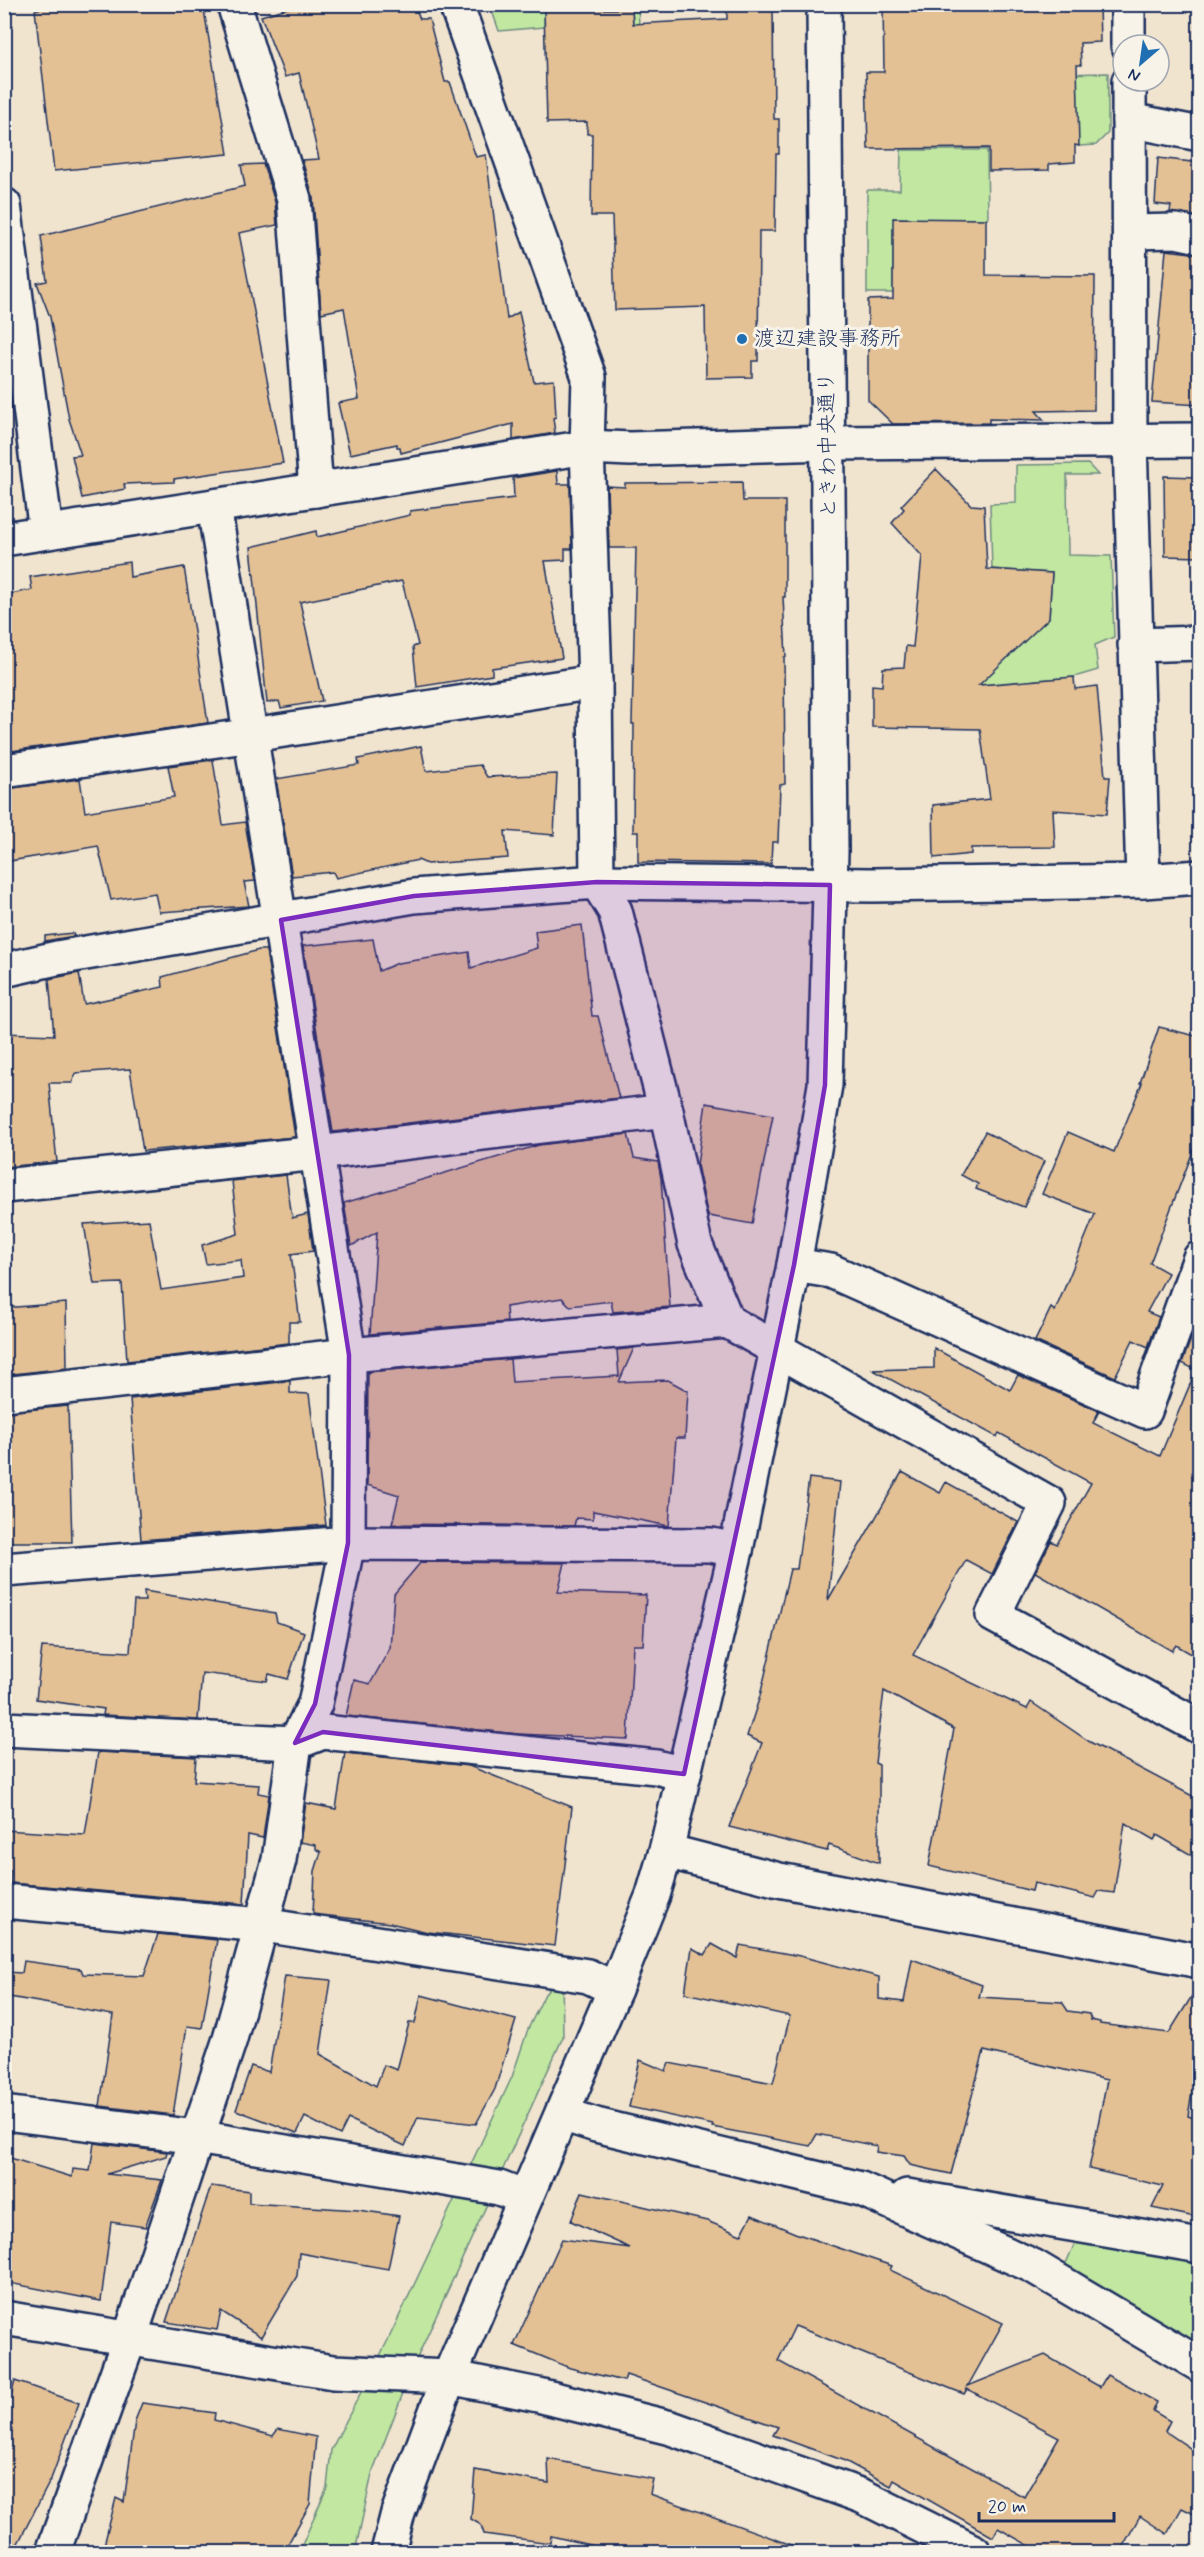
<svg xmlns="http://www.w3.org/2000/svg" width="1204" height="2557" viewBox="0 0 1204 2557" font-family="Mynerve,'Klee One',sans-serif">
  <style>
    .green { fill: #c2e7a1; stroke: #6e8b80; stroke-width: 1.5 }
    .building { fill: #e4c195; stroke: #1b2f5e; stroke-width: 1.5; fill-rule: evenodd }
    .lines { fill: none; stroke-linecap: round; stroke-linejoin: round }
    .minor-casing { stroke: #1b2f5e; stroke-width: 38 }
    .minor { stroke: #f7f3e8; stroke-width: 33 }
    .marked { fill: #7b2cbf; fill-opacity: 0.2; stroke: #7b2cbf; stroke-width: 4.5; stroke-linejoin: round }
    .poi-dot { fill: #1f6fb2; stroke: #f7f3e8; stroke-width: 2 }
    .labels { text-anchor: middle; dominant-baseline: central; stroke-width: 6; stroke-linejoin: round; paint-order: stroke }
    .poi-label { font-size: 21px; fill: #1b2f5e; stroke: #f7f3e8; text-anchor: start }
    .street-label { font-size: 21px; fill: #1b2f5e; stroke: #f7f3e8 }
  </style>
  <rect width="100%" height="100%" fill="#f1e4cf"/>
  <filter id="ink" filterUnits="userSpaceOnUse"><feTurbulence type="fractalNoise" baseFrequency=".0167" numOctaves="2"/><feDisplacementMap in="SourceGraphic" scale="12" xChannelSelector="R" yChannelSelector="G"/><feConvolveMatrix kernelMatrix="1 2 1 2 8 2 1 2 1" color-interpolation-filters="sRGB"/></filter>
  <g filter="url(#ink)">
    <g class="green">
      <polygon points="490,5 638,5 639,26 633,26 632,9 545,9 544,27 499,31"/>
      <polygon points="1108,73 1108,133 1096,145 1079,146 989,75"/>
      <polygon points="901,150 987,150 988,219 948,219 947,229 893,230 893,293 867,293 867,192 868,190 900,190"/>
      <polygon points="1088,464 1098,475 1067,475 1068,555 1111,556 1114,637 1095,645 1098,670 1074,677 1035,680 965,693 1049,618 1052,573 992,569 990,504 1016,503 1016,465"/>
      <polygon points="562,1974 563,2037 413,2367 372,2474 355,2552 299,2552 327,2487 331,2450 388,2340 512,2077 528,2029 545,1994"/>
      <polygon points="1082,2227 1199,2250 1199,2359 1059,2279"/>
    </g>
    <g class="building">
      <polygon points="53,4 203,4 228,154 54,171 35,10"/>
      <polygon points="301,4 414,4 420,19 429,19 445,82 450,82 476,157 486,155 507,319 519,312 534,382 554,380 556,417 553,418 555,433 513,440 513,424 401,453 400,447 397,447 397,444 350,454 338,403 359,399 344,308 321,313 313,197 302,160 319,159 299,73 285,77 261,16"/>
      <polygon points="727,4 773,4 774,119 779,119 779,154 776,154 775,231 759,231 758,361 752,361 752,377 706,378 705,307 615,310 612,216 591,216 592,134 587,134 587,122 547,123 544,9 632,9 633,24 727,19"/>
      <polygon points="883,4 984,4 984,7 1099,5 1100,42 1080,43 1081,65 1077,65 1079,146 1075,145 1075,162 1049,164 1049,170 989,171 989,148 868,149 866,72 884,72"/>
      <polygon points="1158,158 1200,163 1200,217 1170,212 1171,206 1155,204"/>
      <polygon points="263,164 275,202 277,225 239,233 283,463 174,479 174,482 124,484 125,489 82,498 72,456 81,455 69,419 50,317 37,283 47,281 41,236 245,186 241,165"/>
      <polygon points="893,218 986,219 986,275 1095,276 1094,410 1036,411 1044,420 989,419 989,423 893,424 868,400 868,300 893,299"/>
      <polygon points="1166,250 1200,254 1200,405 1152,402"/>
      <polygon points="936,469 971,505 984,506 987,569 1052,573 1049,618 979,685 1074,677 1075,689 1097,686 1105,777 1110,777 1107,814 1053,810 1055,847 971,848 971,854 934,858 933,805 990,799 980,729 872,727 872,685 882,686 883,668 904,667 906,646 913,647 922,556 892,523 904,509 901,506"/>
      <polygon points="557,471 558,484 570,484 572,549 565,549 565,560 545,561 562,658 492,668 492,675 417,687 413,647 418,645 402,581 300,602 322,701 281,708 279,701 267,703 251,547 316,531 317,537 410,515 410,511 514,498 513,478"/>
      <polygon points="1164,476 1198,477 1200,557 1165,556"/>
      <polygon points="742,482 743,501 785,501 785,597 783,597 786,657 784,657 785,784 780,785 778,842 772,842 771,864 638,862 638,832 633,832 634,724 632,724 636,548 609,548 607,486 625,487 625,483"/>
      <polygon points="129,562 130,577 184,567 208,723 4,752 4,595 32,590 30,577"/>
      <polygon points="421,746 426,771 480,765 487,777 557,774 554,835 505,831 508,858 427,864 418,860 336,878 333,872 292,876 276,779 359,765 358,759"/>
      <polygon points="213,760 223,825 245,822 255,881 244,882 249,906 159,912 155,893 111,900 98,846 4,862 4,789 80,779 85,812 174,797 168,766"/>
      <polygon points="582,925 592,1016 598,1016 619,1098 333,1132 303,946 373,939 379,971 398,963 469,952 471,968 537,948 535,931"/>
      <polygon points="73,933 74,936 45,941 45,936"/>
      <polygon points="259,950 266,950 295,1137 143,1151 130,1069 76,1073 72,1083 49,1083 57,1162 4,1167 4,1033 54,1035 49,979 79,973 84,1004 163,987 162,977"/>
      <polygon points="1159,1027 1200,1037 1200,1133 1150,1263 1168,1273 1147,1312 1159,1317 1148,1347 1133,1340 1115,1377 1035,1341 1051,1308 1055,1311 1095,1214 1042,1194 1068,1132 1114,1152 1142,1083 1140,1083"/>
      <polygon points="706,1103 773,1115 752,1224 709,1216 707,1212 697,1165"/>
      <polygon points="985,1132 1044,1161 1024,1207 976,1189 978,1184 961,1175"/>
      <polygon points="628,1134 634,1158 658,1162 661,1178 670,1307 613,1312 611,1301 570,1306 562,1298 506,1307 507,1322 370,1334 377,1232 351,1246 344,1203 539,1145"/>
      <polygon points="286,1175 292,1218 308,1214 313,1251 291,1254 300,1322 289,1322 289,1343 127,1361 122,1283 94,1284 84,1224 149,1220 161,1290 243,1278 241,1260 206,1264 202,1245 238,1234 232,1181"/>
      <polygon points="66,1303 67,1368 4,1375 4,1308"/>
      <polygon points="1194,1331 1200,1333 1200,1659 1176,1645 1172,1651 1035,1572 1051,1541 1057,1544 1091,1483 999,1433 997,1437 873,1370 934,1368 934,1348 1010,1390 1018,1375 1099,1411 1093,1423 1160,1456 1196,1370 1182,1363"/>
      <polygon points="634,1348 619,1382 668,1380 688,1391 685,1438 676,1438 669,1526 593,1511 593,1519 576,1518 574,1526 392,1524 399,1495 367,1485 368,1372 510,1359 512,1382 619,1376 617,1350"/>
      <polygon points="290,1381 290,1393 309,1394 326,1525 141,1540 130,1399"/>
      <polygon points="68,1406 72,1542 4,1542 4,1412"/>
      <polygon points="902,1472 940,1493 946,1482 1018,1522 992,1574 966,1560 913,1655 1027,1709 1031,1702 1090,1742 1200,1800 1200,1860 1157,1835 1154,1840 1125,1823 1114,1893 1099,1891 1095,1898 1034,1883 1032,1891 929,1866 954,1729 884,1691 875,1763 879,1765 879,1863 829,1845 827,1851 729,1827 762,1743 747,1736 760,1696 790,1569 797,1569 809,1478 840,1482 828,1600"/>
      <polygon points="421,1562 565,1563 558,1592 646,1595 643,1645 633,1645 628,1739 518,1734 346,1716 354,1680 370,1684 390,1648 394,1594"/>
      <polygon points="144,1591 275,1613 277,1622 304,1632 288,1679 269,1674 267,1681 202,1673 198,1720 103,1715 104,1709 36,1699 42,1647 130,1652 134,1601 145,1601"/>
      <polygon points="98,1752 196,1757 194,1781 259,1785 258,1793 269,1795 263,1838 248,1835 244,1904 10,1883 11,1871 4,1869 4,1830 85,1835"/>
      <polygon points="345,1753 469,1766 572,1807 555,1946 428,1932 390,1923 313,1914 315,1871 321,1852 316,1849 316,1845 300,1842 306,1803 336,1809"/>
      <polygon points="158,1934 217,1940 202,2028 187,2026 173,2115 100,2106 113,2015 4,1996 4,1972 22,1973 24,1961 81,1969 83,1974 144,1976"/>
      <polygon points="712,1944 737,1958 740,1945 800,1956 879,1977 879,1999 904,2002 912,1959 982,1985 979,1997 1062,2002 1068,2011 1089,2014 1091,2020 1100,2022 1100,2024 1169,2033 1200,1983 1200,2046 1188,2116 1197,2119 1200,2114 1200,2218 1152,2208 1163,2186 1089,2169 1107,2080 984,2051 951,2174 910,2165 904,2156 876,2152 877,2146 817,2134 810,2146 712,2127 713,2125 629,2107 640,2060 666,2071 669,2063 773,2083 790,2016 685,1993 692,1948 705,1955"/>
      <polygon points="285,1976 331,1980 320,2054 376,2086 384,2065 397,2070 409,2023 415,2023 421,1995 516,2020 495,2089 476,2124 418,2117 405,2146 348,2119 340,2135 305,2117 297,2133 236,2110 251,2066 269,2072"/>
      <polygon points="94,2143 167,2152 166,2156 107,2174 162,2180 145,2227 111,2222 101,2301 4,2282 4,2156 72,2177 73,2169 90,2171"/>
      <polygon points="211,2186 249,2191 249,2203 358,2210 399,2216 388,2269 299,2253 297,2276 261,2337 221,2311 217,2330 166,2322"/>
      <path d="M582,2192L707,2221L741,2235L752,2215L795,2233L892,2266L890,2270L1003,2323L968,2386L1045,2355L1100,2387L1107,2375L1157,2402L1153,2411L1170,2421L1165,2431L1200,2455V2517L1182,2508L1167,2534L1140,2516L1119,2553H1042L998,2528L993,2537L894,2480L891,2486L845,2461L773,2435L778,2427L626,2375L624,2381L570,2368L514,2345L562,2239L630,2248L571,2221ZM795,2326L964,2394L967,2389L1059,2437L1024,2497L778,2361Z"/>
      <polygon points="15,2381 79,2403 51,2479 13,2553 4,2553 4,2422"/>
      <polygon points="142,2403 215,2413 214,2420 273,2436 278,2429 316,2437 310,2504 283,2553 102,2553 116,2498 124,2502 135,2421"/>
      <polygon points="548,2459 653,2479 650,2494 800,2548 799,2553 626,2553 551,2536 550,2543 484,2534 481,2525 471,2519 475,2470 549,2483"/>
    </g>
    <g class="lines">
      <defs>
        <g id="minor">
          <polyline points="234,4 294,199 316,490"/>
          <polyline points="456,4 589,377 587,447 595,682 597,882 615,911 666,1111 695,1244 727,1321 1049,1503 993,1615 1200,1727"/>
          <polyline points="1128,4 1128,45"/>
          <polyline points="1129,81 1130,440 1143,881"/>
          <polyline points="1129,120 1200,134"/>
          <polyline points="4,205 46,532"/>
          <polyline points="1130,232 1176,231 1200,236"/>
          <polyline points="4,539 587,447 630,449 829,443 1200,440"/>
          <polyline points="1135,645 1200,643"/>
          <polyline points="4,771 252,735 595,682"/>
          <polyline points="4,970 57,958 414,896 597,882 873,885 1143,881 1200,877"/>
          <polyline points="4,1186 318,1153 666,1111"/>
          <polyline points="794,1265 831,1271 1145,1411 1200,1258"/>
          <polyline points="4,1394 349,1355 727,1321"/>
          <polyline points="4,1570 348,1543 711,1545 736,1550"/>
          <polyline points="4,1729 295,1743 323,1732 656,1767 684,1774"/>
          <polyline points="666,1851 779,1880 1200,1961"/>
          <polyline points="4,1901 263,1925 588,1976 615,1989"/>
          <polyline points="4,2113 197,2137 499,2188 525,2198"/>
          <polyline points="562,2114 596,2125 861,2189 1033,2266 1200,2365"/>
          <polyline points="907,2196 1200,2246"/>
          <polyline points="4,2318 333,2372 449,2377 538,2395 671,2428 862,2496 974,2552"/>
          <polyline points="53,2552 130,2337 230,2039 279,1860 295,1743 315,1704 348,1543 349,1355 214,506"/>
          <polyline points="388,2552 398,2513 449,2377 615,1989 653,1895 666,1851 736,1550 794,1265 825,1085 831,851 824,4"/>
        </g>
      </defs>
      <use href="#minor" class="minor-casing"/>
      <use href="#minor" class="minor"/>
    </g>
  </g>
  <path class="marked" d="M597,882L830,885L825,1085L794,1265L684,1774L323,1732L295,1743L315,1704L348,1543L349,1355L281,920L414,896Z"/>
  <circle class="poi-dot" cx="742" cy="339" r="6"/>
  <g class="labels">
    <g class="poi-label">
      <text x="754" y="339">渡辺建設事務所</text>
    </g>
    <g class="street-label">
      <text transform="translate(828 445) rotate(-91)">ときわ中央通り</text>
    </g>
  </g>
  <rect width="1204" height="2557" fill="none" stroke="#f7f3e8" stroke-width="24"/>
  <rect x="12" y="12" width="1180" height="2533" fill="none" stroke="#1b2f5e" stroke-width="2" filter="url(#ink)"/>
  <g transform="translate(1141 63) rotate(209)"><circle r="28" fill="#f7f3e8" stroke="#9fa5b1" stroke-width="1.5"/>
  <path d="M0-4.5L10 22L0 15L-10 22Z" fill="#1f6fb2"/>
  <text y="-9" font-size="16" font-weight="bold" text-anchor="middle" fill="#1b2f5e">N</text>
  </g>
  <path d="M979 2512v9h135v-9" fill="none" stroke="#1b2f5e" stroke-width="3"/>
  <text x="988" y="2512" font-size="18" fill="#1b2f5e" stroke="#f7f3e8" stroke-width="4.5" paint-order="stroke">20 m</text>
</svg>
